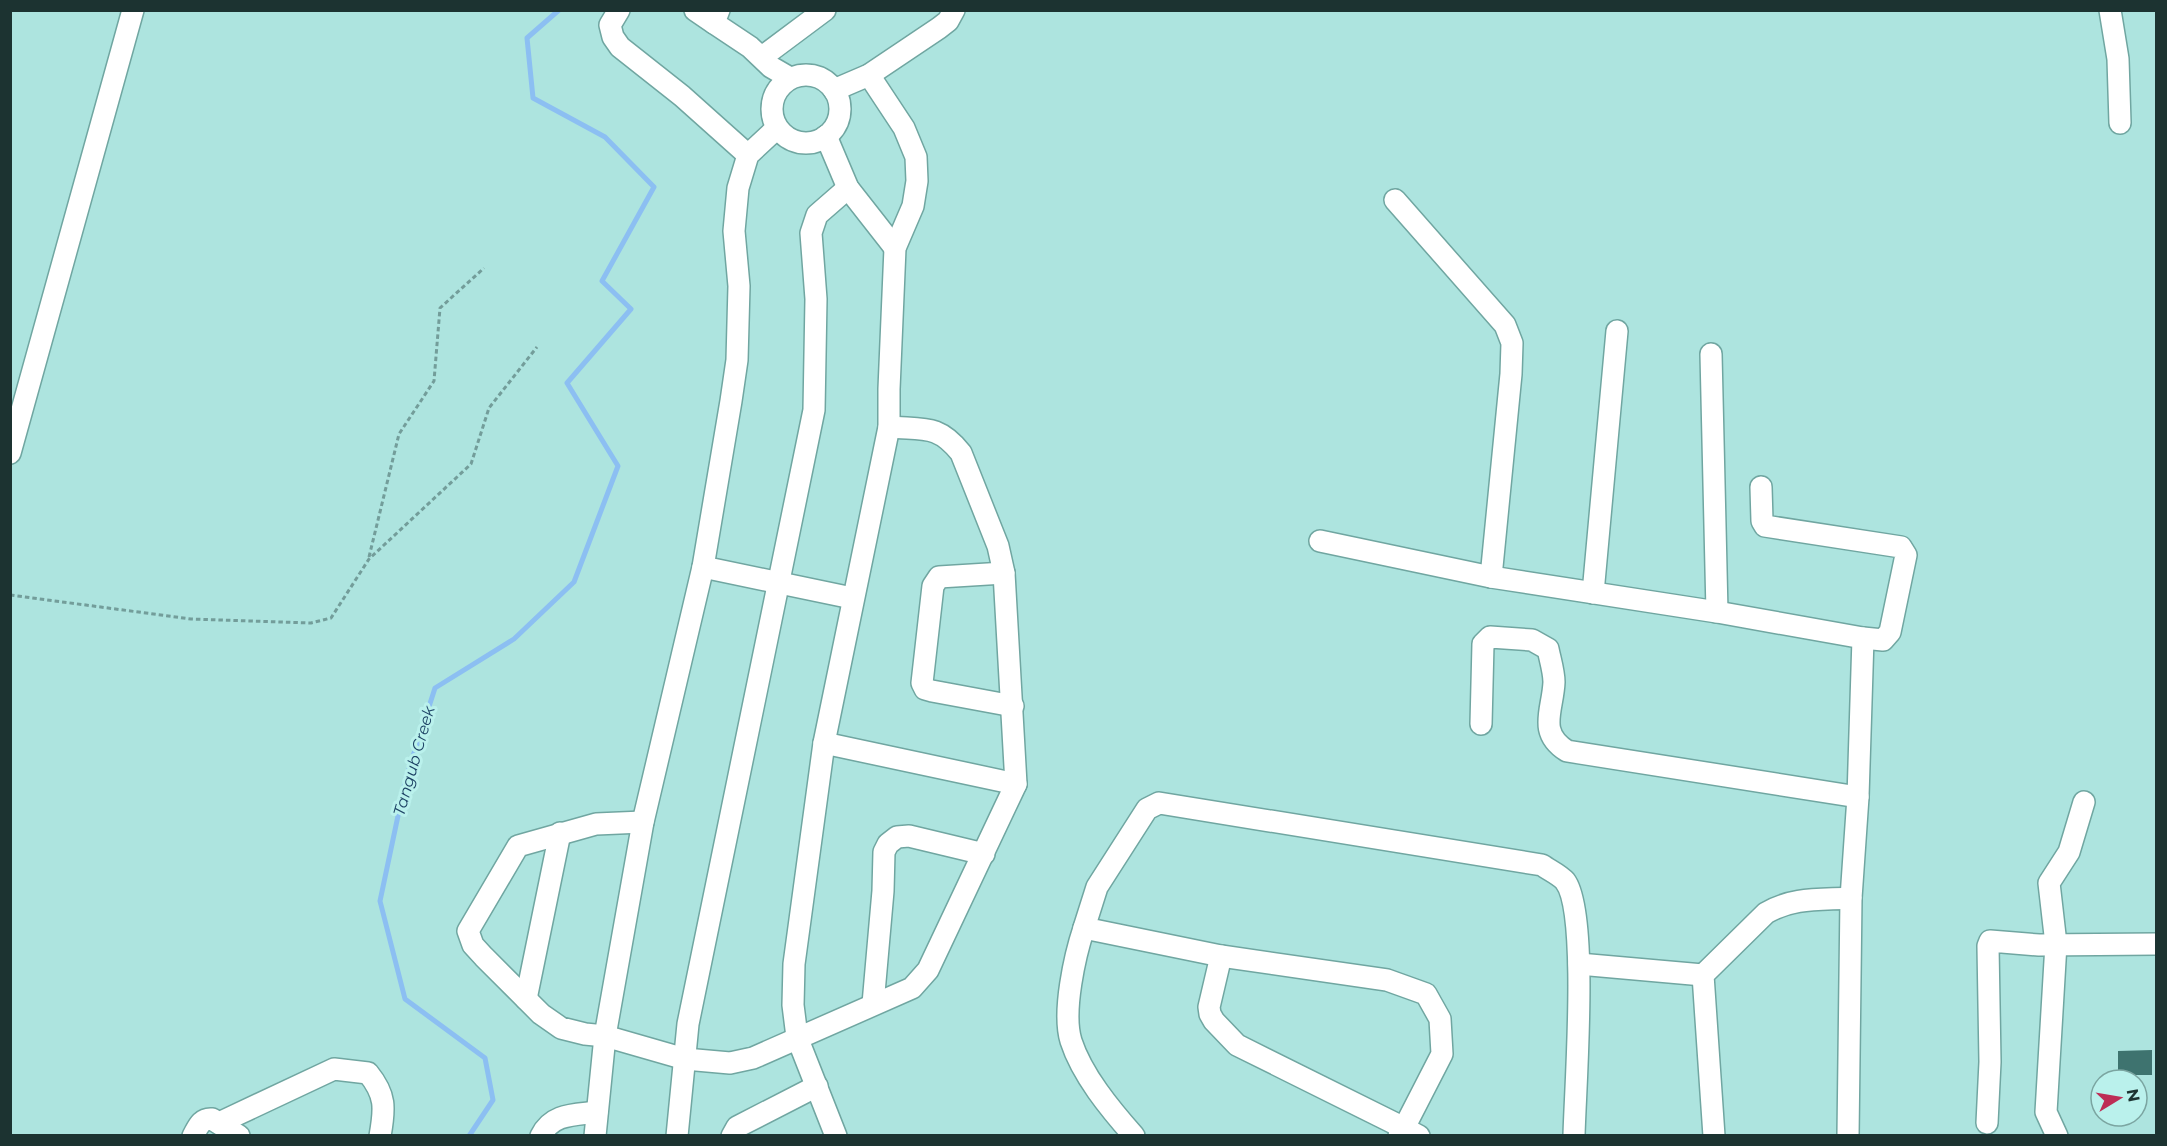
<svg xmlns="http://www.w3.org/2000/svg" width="2167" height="1146" viewBox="0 0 2167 1146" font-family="Montserrat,sans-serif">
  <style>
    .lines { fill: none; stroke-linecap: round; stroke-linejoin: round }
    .stream { stroke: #8cbff2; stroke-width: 5 }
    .building { fill: #3e736f }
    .minor-casing { stroke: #70a6a1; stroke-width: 24 }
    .path { stroke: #739d9a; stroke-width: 3; stroke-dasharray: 4.5 3; stroke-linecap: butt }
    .minor { stroke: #fff; stroke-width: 21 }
    .labels { text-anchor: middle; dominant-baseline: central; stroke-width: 6; stroke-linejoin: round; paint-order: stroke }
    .water-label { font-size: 16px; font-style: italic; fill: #1e4365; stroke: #baf1ec }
  </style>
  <rect width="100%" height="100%" fill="#ade4df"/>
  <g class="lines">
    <polyline class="stream" points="469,1136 493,1100 485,1058 405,999 380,901 406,778 435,688 514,639 574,582 618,466 567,383 631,309 602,281 654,187 605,137 533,98 527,38 559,10"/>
  </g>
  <polygon class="building" points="2152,1050 2152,1075 2118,1075 2118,1051"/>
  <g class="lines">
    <defs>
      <g id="minor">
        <polyline points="619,10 610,25 613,37 620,47 682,96 748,155"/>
        <polyline points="695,10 714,23"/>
        <polyline points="719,10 714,23 750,47 771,67 790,78"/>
        <polyline points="2110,10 2118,59 2120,123"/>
        <polyline points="762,57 825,10"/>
        <circle cx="806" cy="109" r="34"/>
        <polyline points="834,90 869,75 939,28 948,21 954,10"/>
        <polyline points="826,136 848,188 895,248"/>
        <polyline points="1395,200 1505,325 1512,343 1511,374 1491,577"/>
        <polyline points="1711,354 1717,612"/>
        <polyline points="10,453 133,10"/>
        <polyline points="1761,487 1762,521 1765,526 1901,547 1906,555 1890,632 1883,640 1863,638"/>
        <polyline points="1320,541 1491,577 1717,612 1863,638 1858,797 1851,898 1848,1136"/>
        <polyline points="703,567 852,598"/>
        <polyline points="1004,573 939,577 933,586 922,683 925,689 932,691 1013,706"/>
        <polyline points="1593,593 1617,331"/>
        <path d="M1481,724L1483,644L1490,637L1532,640L1548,649C1550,659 1554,672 1554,682C1553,710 1537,732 1567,751L1858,797"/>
        <polyline points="824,743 1016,784"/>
        <path d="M643,822L596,824L518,846L468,931L473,945L484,957L541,1014L561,1028L585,1034L605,1036L685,1059L730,1063L753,1058L912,988L928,970L1016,784L1004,573L998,546L961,453C938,424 924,430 889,427"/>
        <path d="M1084,928C1075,955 1062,1012 1071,1041C1082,1075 1110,1109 1134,1136"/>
        <polyline points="1221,956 1209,1007 1210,1014 1214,1021 1237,1045 1404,1128 1399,1136"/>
        <polyline points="1579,964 1703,975"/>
        <polyline points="526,999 560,833"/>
        <polyline points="873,1004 883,891 884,852 888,844 897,837 909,836 984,854"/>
        <path d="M219,1123L334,1069L368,1073C386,1095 385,1108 380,1136"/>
        <polyline points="1987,1123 1990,1062 1988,946 1990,941 2039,945 2156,944"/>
        <path d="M193,1136C198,1127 201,1118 212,1119L239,1136"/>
        <path d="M541,1136C552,1113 575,1115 597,1112"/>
        <polyline points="595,1136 605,1036 643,822 703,567 731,401 737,360 739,286 734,231 738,188 748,155 777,128"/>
        <polyline points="677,1136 688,1024 814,410 816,299 811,233 817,215 848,188"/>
        <polyline points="732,1136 737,1127 817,1086"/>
        <polyline points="836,1136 797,1037 793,1005 794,964 824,743 889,427 889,389 895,248 913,206 917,181 916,157 904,128 869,75"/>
        <path d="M1419,1136L1404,1128L1442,1054L1440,1019L1426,994L1387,980L1221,956L1084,928L1097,887L1147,809L1159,803L1542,865C1549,870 1560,875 1565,881C1589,912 1575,1089 1574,1136"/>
        <path d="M1714,1136L1703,975L1766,913C1793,897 1821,900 1851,898"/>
        <polyline points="2057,1136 2046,1112 2056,944 2049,883 2069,852 2084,802"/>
      </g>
    </defs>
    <use href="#minor" class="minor-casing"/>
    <g class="path">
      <polyline points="369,557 399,434 434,381 440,308 484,268"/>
      <polyline points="10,595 191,619 311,623 331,618 369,559 471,464 489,408 537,347"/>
    </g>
    <use href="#minor" class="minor"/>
  </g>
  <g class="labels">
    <g class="water-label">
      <text transform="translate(414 761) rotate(-74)">Tangub Creek</text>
    </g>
  </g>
  <rect width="2167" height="1146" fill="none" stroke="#1c3331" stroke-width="24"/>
  <g transform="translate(2119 1098) rotate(79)"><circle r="28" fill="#baf1ec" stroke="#7ba5a1" stroke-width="1.5"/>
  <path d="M0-4.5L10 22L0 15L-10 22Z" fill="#bd2d56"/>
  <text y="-9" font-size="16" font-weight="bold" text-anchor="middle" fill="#1c3331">N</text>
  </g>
</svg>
